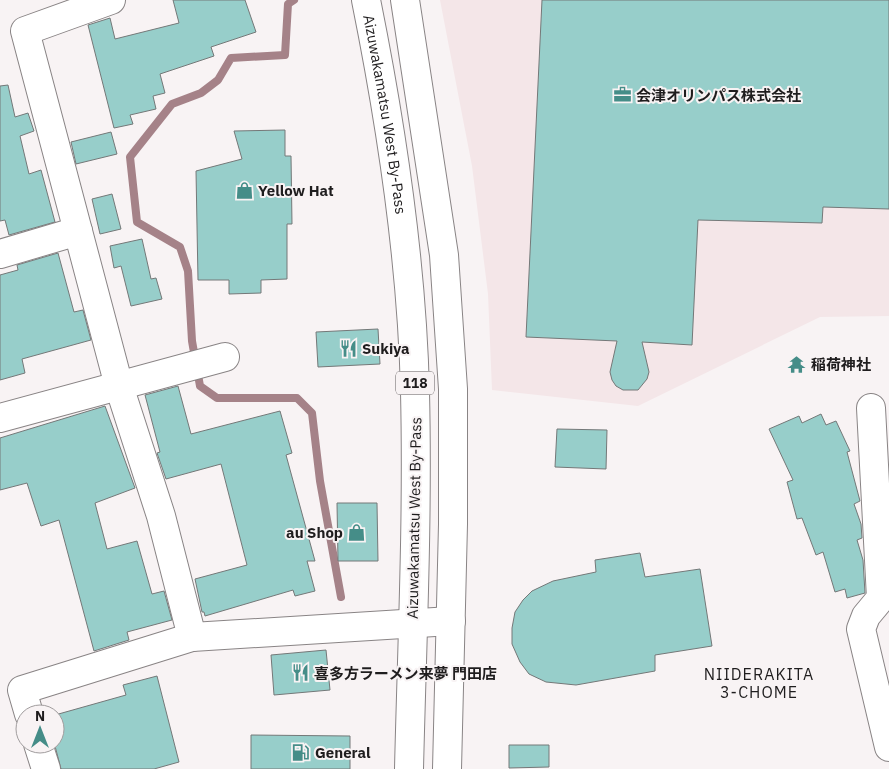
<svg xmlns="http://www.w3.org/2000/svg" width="889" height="769" viewBox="0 0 889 769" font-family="'IBM Plex Sans','Noto Sans JP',sans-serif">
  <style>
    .built { fill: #f4e6e8 }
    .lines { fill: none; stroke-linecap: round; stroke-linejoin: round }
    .stream { stroke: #a58288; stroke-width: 8 }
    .building { fill: #97ceca; stroke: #747878 }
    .minor-casing { stroke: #898485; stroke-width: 30 }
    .trunk-casing { stroke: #898485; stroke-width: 30 }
    .minor { stroke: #fff; stroke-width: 28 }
    .trunk { stroke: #fff; stroke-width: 28 }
    .labels { text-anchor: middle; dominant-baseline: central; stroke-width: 4; stroke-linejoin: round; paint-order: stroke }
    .shield { fill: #f8f3f4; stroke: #605d5e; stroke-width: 1 }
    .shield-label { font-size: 14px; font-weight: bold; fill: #1f1d1e }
    .poi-label { font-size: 15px; font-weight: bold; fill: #1f1d1e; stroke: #f8f3f4; text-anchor: start }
    .street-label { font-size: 15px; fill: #1f1d1e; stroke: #f8f3f4 }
    .neighbourhood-label { font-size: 16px; letter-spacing: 1px; fill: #1f1d1e; stroke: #f8f3f4 }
  </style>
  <rect width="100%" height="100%" fill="#f8f3f4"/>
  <polygon class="built" points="440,0 889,0 889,316 820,317 638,406 492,390 488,294 472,166"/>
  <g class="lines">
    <polyline class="stream" points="294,0 288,4 285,55 231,58 218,80 201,93 172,104 130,157 137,222 180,247 188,271 192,341 200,386 217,398 297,398 312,413 320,481 341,597"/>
  </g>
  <g class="building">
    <polygon points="173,0 245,0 256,32 211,47 214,56 160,74 165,93 153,96 156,109 130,115 133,124 114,128 88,25 110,18 115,39 179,23"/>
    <polygon points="542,0 889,0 889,209 823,207 822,223 698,220 692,345 642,342 649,372 647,379 638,390 623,390 616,386 612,380 610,372 617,341 526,337"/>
    <polygon points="8,85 15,117 28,113 34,131 20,136 29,174 41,170 55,222 9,235 5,220 0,221 0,86"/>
    <polygon points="285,130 285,156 291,156 292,224 287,224 287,279 261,280 261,293 229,294 229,280 198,280 196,171 242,159 234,131"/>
    <polygon points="111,132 117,154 76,164 71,142"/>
    <polygon points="112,194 121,229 100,234 92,199"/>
    <polygon points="142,239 151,279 156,278 162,299 131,306 121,266 114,268 110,246"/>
    <polygon points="58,253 74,312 83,310 91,340 22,359 25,373 0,380 0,275 18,270 17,265"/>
    <polygon points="378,329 380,364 318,367 316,332"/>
    <polygon points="178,386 191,434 280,411 292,453 286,455 315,561 307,561 315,591 295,596 293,590 205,616 204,612 202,612 195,579 247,565 221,464 166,479 157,453 160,452 145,395"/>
    <polygon points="105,406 135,488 95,503 107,549 137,541 152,594 164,591 172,620 127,632 129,640 94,651 59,520 41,526 27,483 0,490 0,438"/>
    <polygon points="821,414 826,425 836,421 850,451 847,452 860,501 854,504 861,524 862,538 857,540 863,560 865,593 847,598 845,589 835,592 823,552 816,555 802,518 797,519 787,482 793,480 769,429 799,416 802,423"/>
    <polygon points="557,429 607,430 606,469 555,467"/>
    <polygon points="337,503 377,503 378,561 338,561"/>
    <polygon points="640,553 645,577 700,569 712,646 655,655 655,671 576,685 546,682 529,674 520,662 512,644 512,628 515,612 523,600 532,591 553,581 596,572 595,560"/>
    <polygon points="326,650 330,690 274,695 271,655"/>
    <polygon points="157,676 179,762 154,769 61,769 55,746 55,715 126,695 123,685"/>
    <polygon points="251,735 350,736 350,769 251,769"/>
    <polygon points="509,745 549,745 549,767 509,768"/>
  </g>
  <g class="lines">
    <defs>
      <g id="minor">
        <polyline points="111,0 25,31 119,386 161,516 192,637"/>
        <polyline points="0,254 78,231"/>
        <polyline points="871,408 881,598 866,616 861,629 889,747"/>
        <polyline points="0,418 225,357"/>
        <polyline points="29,714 22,690 192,637 451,621"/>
        <polyline points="38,744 46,769"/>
      </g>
      <g id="trunk">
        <path id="s1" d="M366,0C392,129 412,261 415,392C418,518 412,644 409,769"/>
        <polyline points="405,0 444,255 453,389 453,524 447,769"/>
      </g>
    </defs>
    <use href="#minor" class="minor-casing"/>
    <use href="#trunk" class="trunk-casing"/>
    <use href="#minor" class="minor"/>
    <use href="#trunk" class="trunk"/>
  </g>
  <defs>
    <symbol id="office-bare" viewBox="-9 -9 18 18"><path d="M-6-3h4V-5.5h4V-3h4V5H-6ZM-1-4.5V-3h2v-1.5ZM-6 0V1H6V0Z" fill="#458d88" stroke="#f8f3f4" stroke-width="2.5" paint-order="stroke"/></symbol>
    <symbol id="shop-bare" viewBox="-9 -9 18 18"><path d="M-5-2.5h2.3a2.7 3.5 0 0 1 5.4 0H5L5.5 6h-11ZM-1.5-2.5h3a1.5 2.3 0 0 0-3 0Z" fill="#458d88" stroke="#f8f3f4" stroke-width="2.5" paint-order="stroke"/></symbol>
    <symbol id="restaurant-bare" viewBox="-9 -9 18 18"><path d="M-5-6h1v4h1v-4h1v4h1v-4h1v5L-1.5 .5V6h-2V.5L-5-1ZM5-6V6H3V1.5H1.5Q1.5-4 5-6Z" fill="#458d88" stroke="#f8f3f4" stroke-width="2.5" paint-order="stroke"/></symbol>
    <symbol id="temple-bare" viewBox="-9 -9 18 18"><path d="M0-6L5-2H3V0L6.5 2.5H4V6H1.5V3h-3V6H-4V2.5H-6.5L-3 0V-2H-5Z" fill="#458d88" stroke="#f8f3f4" stroke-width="2.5" paint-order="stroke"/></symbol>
    <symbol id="fuel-bare" viewBox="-9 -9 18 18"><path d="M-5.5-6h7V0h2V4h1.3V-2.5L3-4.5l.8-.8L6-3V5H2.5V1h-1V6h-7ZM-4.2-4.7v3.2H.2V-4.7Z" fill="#458d88" stroke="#f8f3f4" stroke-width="2.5" paint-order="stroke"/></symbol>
  </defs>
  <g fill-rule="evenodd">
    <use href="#office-bare" x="610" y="82" width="25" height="25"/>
    <use href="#shop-bare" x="232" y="178" width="25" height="25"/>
    <use href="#restaurant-bare" x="336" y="336" width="25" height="25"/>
    <use href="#temple-bare" x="784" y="352" width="25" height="25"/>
    <use href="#shop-bare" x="344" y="520" width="25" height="25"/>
    <use href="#restaurant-bare" x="288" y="660" width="25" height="25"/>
    <use href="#fuel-bare" x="288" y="740" width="25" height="25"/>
  </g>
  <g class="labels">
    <rect class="shield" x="396" y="371.5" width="38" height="23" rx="4"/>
    <g class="shield-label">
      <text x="415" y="383">118</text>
    </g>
    <g class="poi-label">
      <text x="636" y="95">会津オリンパス株式会社</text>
      <text x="258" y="190">Yellow Hat</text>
      <text x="362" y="348">Sukiya</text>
      <text x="811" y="364">稲荷神社</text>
      <text x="343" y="532" text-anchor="end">au Shop</text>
      <text x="314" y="673">喜多方ラーメン来夢 門田店</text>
      <text x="315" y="752">General</text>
    </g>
    <g class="street-label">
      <text stroke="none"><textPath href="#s1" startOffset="116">Aizuwakamatsu West By-Pass</textPath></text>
      <text transform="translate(414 518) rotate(-89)">Aizuwakamatsu West By-Pass</text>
    </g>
    <g class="neighbourhood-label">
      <text x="759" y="674">NIIDERAKITA<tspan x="759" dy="18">3-CHOME</tspan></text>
    </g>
  </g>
  <g transform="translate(40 729)"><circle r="24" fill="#f8f3f4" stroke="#a19d9e"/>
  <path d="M0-4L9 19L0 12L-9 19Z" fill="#458d88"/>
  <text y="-8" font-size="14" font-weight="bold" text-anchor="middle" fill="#1f1d1e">N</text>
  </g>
</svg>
